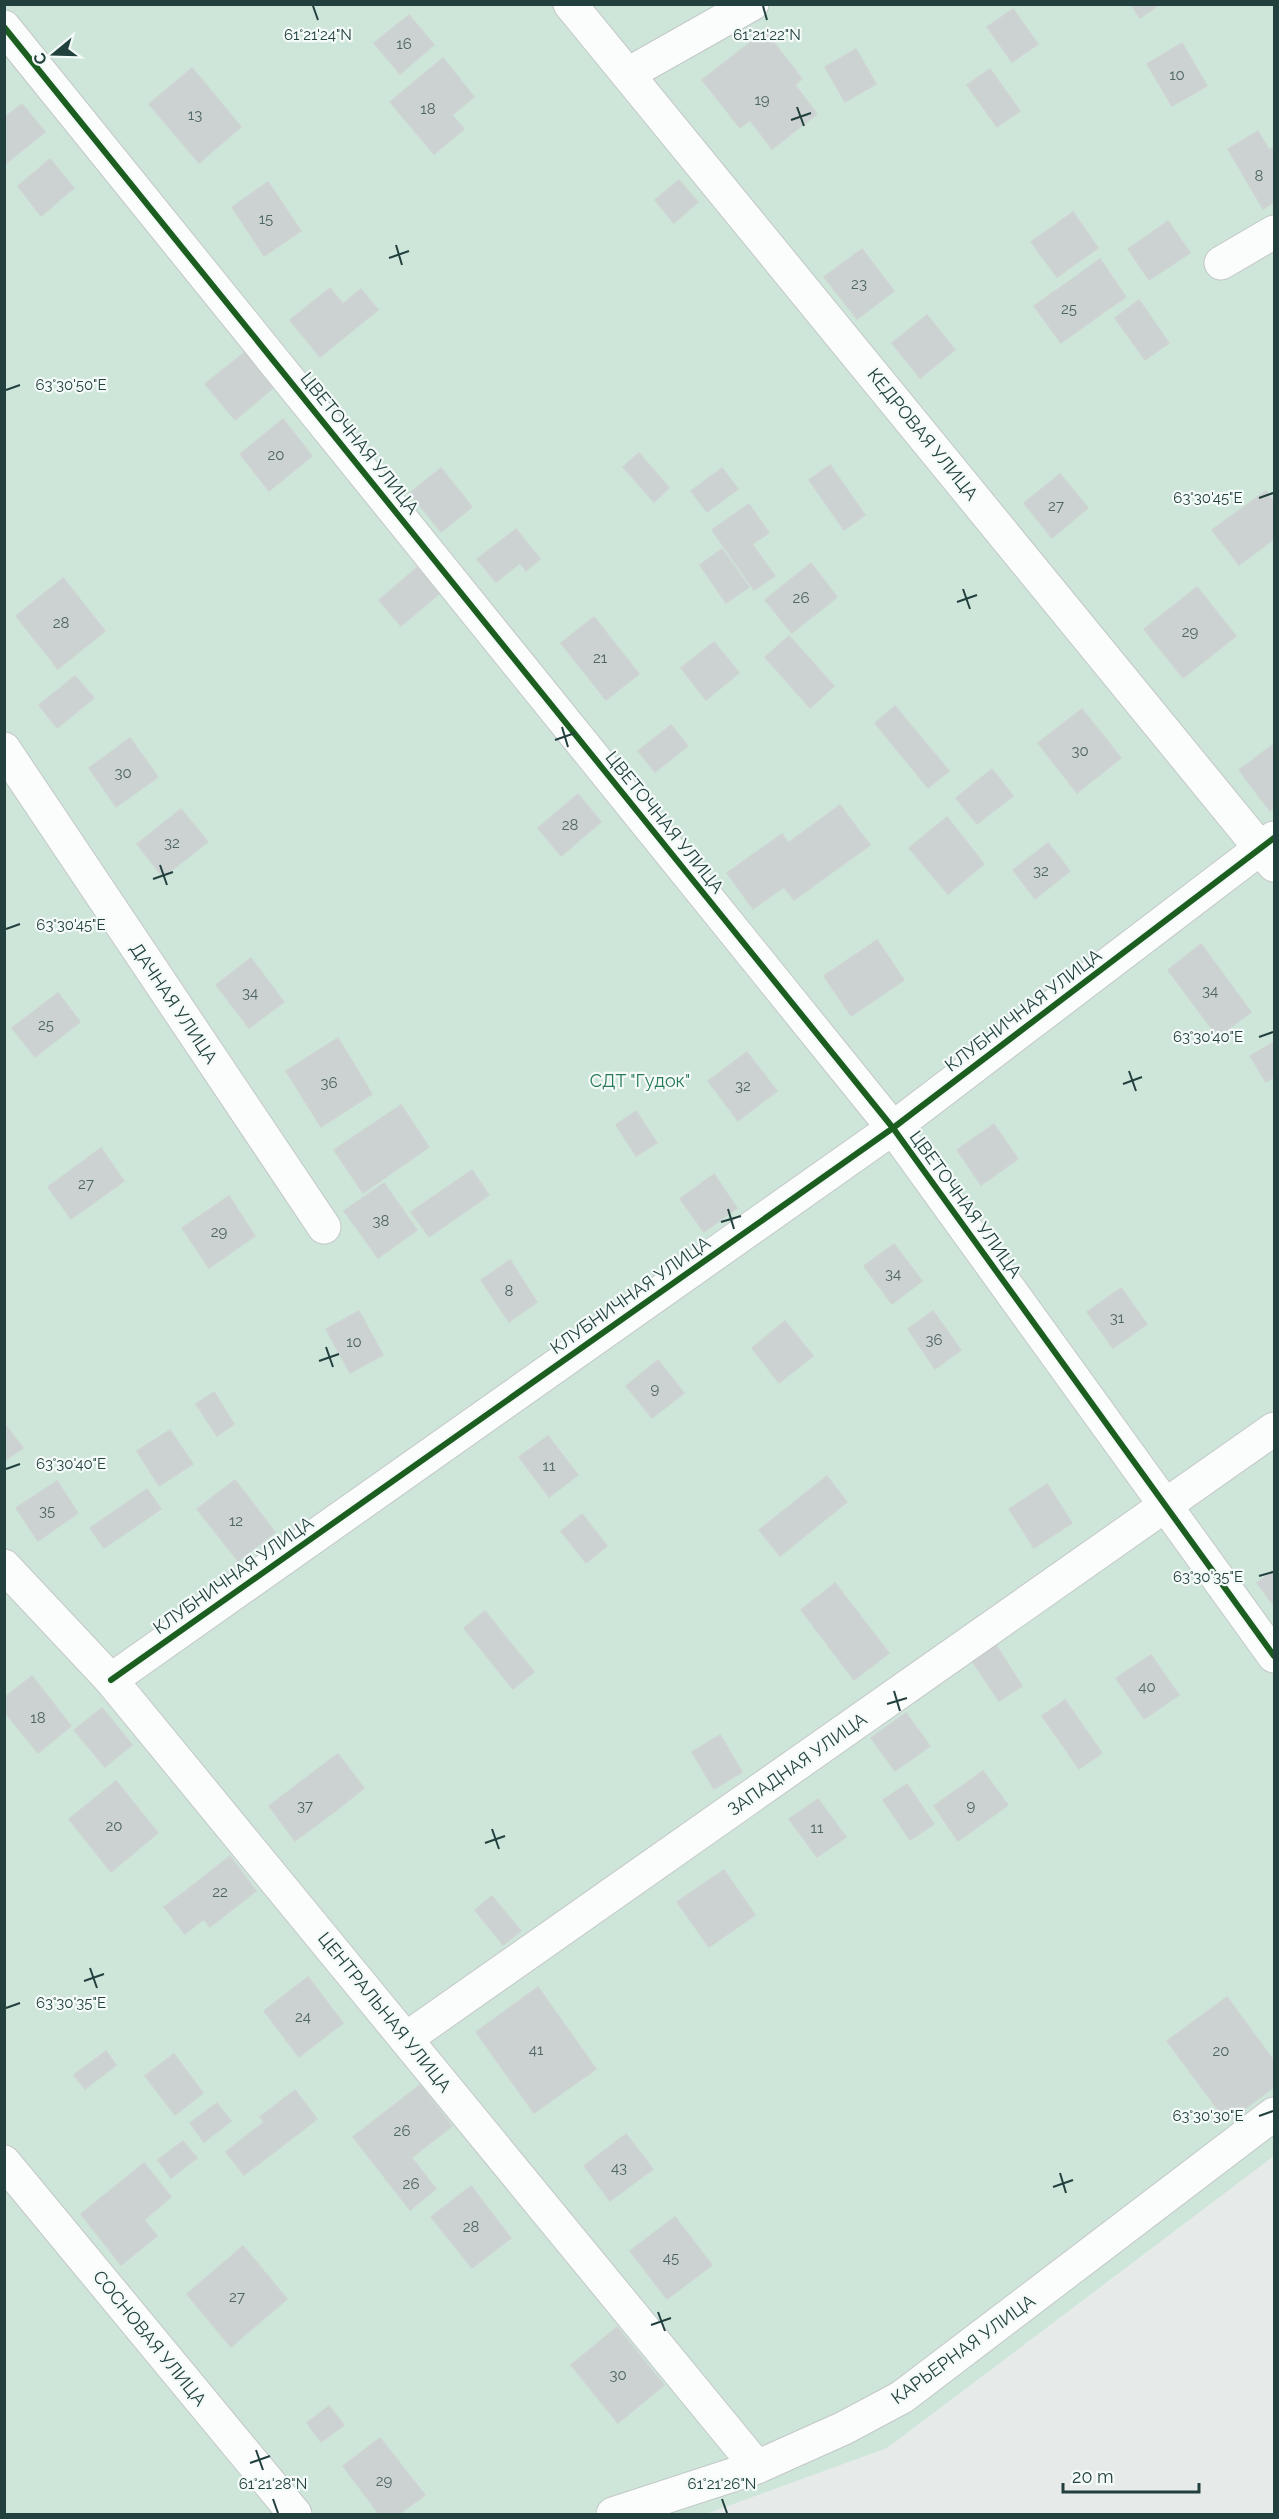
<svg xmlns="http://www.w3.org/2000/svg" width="1279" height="2519" viewBox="0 0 1279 2519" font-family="Raleway,sans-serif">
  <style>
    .green { fill: #cee5da }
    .building { fill: #ccd2d1; stroke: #ced4d3; stroke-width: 1.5 }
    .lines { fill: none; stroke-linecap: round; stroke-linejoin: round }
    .minor-casing { stroke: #c3c8c7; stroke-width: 35 }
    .minor { stroke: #fbfcfc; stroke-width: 33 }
    .cycleway-casing { stroke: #f4faf8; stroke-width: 10 }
    .cycleway { stroke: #1b5e20; stroke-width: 6 }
    .ticks { fill: none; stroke: #21403e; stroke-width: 2 }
    .labels { text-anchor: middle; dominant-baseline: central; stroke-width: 4.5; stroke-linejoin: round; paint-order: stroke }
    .number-label { font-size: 15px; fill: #4d6564 }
    .street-label { font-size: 18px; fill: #21403e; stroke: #f4faf8 }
    .park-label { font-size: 18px; fill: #287a58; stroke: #f4faf8 }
    .ticks-label { font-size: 15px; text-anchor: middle; fill: #21403e; stroke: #f4faf8; stroke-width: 4.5; stroke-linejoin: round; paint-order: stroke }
  </style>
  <rect width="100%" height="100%" fill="#e6ebea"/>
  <polygon class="green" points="5,5 1274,5 1274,2156 887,2448 706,2514 5,2514"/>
  <g class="building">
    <polygon points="1131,4 1160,4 1140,18"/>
    <polygon points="1013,9 1038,44 1012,62 987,27"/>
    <polygon points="409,15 434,45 400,74 374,43"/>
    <polygon points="765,31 802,79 795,85 817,114 772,149 750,120 740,128 702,80"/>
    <polygon points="1182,43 1207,86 1172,106 1147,64"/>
    <polygon points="856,49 876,84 845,102 825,67"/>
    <polygon points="443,58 474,97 452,115 464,129 434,154 390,102"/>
    <polygon points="192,68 241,127 199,163 149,104"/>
    <polygon points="990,69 1020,111 997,127 967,85"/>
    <polygon points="22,104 45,132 4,165 4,118"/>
    <polygon points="1258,131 1269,150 1274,147 1274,202 1263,209 1228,149"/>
    <polygon points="50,159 74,188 41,216 18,186"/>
    <polygon points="679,180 698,202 674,223 655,200"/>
    <polygon points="268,182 301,231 264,256 232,207"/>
    <polygon points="1073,212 1098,248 1057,277 1031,242"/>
    <polygon points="1168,221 1190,253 1149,280 1128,249"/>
    <polygon points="862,249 894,291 857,319 824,277"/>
    <polygon points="1100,259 1126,297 1104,312 1078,275"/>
    <polygon points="1078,275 1104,312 1061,343 1034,306"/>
    <polygon points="330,288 343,304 361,289 378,310 320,357 290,320"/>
    <polygon points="1139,300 1169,343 1145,360 1115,318"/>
    <polygon points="927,315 955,350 920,378 892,343"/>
    <polygon points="245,352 274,387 235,420 205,384"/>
    <polygon points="283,419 312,456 269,491 240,454"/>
    <polygon points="639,453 669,488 654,502 623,467"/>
    <polygon points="830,465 865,515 844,530 809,480"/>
    <polygon points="441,468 472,507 441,532 410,493"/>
    <polygon points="722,468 738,489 707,512 691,491"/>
    <polygon points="1060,474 1088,508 1052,538 1024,503"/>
    <polygon points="1266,491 1274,503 1274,539 1239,565 1212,530"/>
    <polygon points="749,504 769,533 752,544 775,576 754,590 712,530"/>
    <polygon points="516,529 540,559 526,571 520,563 496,582 477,559"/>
    <polygon points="722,549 749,587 726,603 700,565"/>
    <polygon points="811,563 837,597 792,633 765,600"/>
    <polygon points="419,566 441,592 401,626 379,600"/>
    <polygon points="63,578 105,631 58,669 16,616"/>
    <polygon points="1197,587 1236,636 1183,678 1144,629"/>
    <polygon points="594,617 639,674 606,700 561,643"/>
    <polygon points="789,636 834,686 810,708 765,657"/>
    <polygon points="714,642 739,673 706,700 681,668"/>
    <polygon points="75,676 94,698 57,728 39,705"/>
    <polygon points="895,706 949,771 928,788 875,723"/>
    <polygon points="1082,709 1121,758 1077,793 1038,743"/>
    <polygon points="671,725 688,746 655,772 638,751"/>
    <polygon points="130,738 158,777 116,807 89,768"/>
    <polygon points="1274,744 1274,807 1270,811 1239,770"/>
    <polygon points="992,769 1013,796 977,824 956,798"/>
    <polygon points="578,794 601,822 561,856 538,828"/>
    <polygon points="840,805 870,845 794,900 784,887 753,909 727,873 782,834 788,843"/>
    <polygon points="181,809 208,842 163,877 137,844"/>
    <polygon points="947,817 984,864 948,894 909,848"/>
    <polygon points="1048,843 1070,871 1035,899 1013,870"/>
    <polygon points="877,940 904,980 851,1016 824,976"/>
    <polygon points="1201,944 1251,1012 1218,1037 1168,970"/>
    <polygon points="251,958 284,1002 249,1028 216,985"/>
    <polygon points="58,993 80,1022 35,1057 12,1028"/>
    <polygon points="338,1038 372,1094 321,1127 286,1071"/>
    <polygon points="1274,1042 1274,1077 1266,1082 1250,1056"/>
    <polygon points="747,1052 777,1091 738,1121 708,1081"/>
    <polygon points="401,1105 429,1147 363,1193 334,1150"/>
    <polygon points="636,1111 657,1143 636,1156 616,1125"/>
    <polygon points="994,1124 1018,1159 981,1185 957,1150"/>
    <polygon points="101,1148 124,1181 71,1219 48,1187"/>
    <polygon points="472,1170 489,1195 429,1237 411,1212"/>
    <polygon points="714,1174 737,1208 704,1232 680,1199"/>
    <polygon points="384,1183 417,1230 378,1258 344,1211"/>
    <polygon points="229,1196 255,1236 209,1268 182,1228"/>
    <polygon points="894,1244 922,1281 892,1304 864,1266"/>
    <polygon points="510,1260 537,1302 509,1322 481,1280"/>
    <polygon points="1121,1288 1147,1324 1113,1348 1087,1312"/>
    <polygon points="359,1311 383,1355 350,1373 326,1329"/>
    <polygon points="933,1311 961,1350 935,1369 908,1329"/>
    <polygon points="785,1321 813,1356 779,1383 752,1348"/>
    <polygon points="658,1360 684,1393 652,1418 626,1386"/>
    <polygon points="214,1392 234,1424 217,1436 196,1404"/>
    <polygon points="4,1423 23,1448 4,1461"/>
    <polygon points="170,1430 193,1464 159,1486 137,1451"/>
    <polygon points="548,1436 578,1475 549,1497 519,1457"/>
    <polygon points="827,1476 847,1502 780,1556 759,1530"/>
    <polygon points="235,1480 275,1532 238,1561 197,1509"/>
    <polygon points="57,1481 78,1513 38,1541 16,1508"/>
    <polygon points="1047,1484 1072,1523 1034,1548 1009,1509"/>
    <polygon points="147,1489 161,1509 104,1548 90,1528"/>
    <polygon points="582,1514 607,1546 586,1563 561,1531"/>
    <polygon points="1274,1570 1274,1606 1257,1583"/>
    <polygon points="835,1583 889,1653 854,1680 801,1610"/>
    <polygon points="485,1611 534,1672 513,1689 464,1628"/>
    <polygon points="996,1645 1022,1686 999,1701 972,1661"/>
    <polygon points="1151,1655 1179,1695 1144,1719 1116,1678"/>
    <polygon points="32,1676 71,1726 38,1753 4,1711 4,1698"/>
    <polygon points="1065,1700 1102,1753 1079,1769 1042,1716"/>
    <polygon points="102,1708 132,1745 105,1767 74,1730"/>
    <polygon points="906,1713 930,1746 895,1771 871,1738"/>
    <polygon points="720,1735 742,1772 714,1789 692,1752"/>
    <polygon points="338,1754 364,1788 342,1806 315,1771"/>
    <polygon points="315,1771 342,1806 295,1841 269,1806"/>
    <polygon points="983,1771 1008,1805 958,1841 934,1806"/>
    <polygon points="116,1781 158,1833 111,1872 69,1819"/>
    <polygon points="907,1784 934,1824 910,1840 883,1800"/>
    <polygon points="818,1799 846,1837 817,1857 789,1819"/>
    <polygon points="230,1856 256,1891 210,1927 183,1893"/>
    <polygon points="724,1870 755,1915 709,1947 677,1902"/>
    <polygon points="183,1893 204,1919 185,1934 164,1907"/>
    <polygon points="492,1896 521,1931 503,1945 475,1910"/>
    <polygon points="308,1977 343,2023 299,2057 264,2011"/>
    <polygon points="538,1987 596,2069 534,2113 476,2032"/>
    <polygon points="1227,1997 1274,2061 1274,2087 1227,2122 1167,2041"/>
    <polygon points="106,2051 116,2065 85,2089 74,2075"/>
    <polygon points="174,2054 203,2093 175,2115 145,2076"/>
    <polygon points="420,2085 452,2126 385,2178 353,2137"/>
    <polygon points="295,2090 317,2119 282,2146 260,2117"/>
    <polygon points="217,2103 231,2121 204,2142 190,2123"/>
    <polygon points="264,2122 282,2146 244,2175 226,2152"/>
    <polygon points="626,2134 653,2169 610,2201 584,2166"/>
    <polygon points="183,2141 197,2158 171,2178 158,2160"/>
    <polygon points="411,2157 436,2189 410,2210 385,2178"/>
    <polygon points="144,2163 171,2197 144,2220 157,2236 121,2265 81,2214"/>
    <polygon points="471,2186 511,2238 472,2268 431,2217"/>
    <polygon points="675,2217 712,2265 667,2299 630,2251"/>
    <polygon points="243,2246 287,2299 231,2347 187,2294"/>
    <polygon points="617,2327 664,2385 618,2423 571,2365"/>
    <polygon points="329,2406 344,2425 321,2442 307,2423"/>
    <polygon points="380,2438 425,2495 399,2514 379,2514 343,2466"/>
  </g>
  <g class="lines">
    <defs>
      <g id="minor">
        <polyline points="570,4 1274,865"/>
        <polyline points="4,27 893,1128 1274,1656"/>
        <polyline points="628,74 752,4"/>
        <polyline points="1221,263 1274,232"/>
        <polyline points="4,749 324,1227"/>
        <polyline points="4,1566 111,1680 757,2467"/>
        <polyline points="111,1680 893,1128 1274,838"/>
        <polyline points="407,2038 1274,1429"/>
        <polyline points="4,2162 295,2514"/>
        <polyline points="613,2514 757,2467 844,2428 902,2397 1274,2114"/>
      </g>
    </defs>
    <use href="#minor" class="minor-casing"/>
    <use href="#minor" class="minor"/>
    <defs>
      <g id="cycleway">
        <polyline points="4,27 893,1128 1274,1656"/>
        <polyline points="111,1680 893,1128 1274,838"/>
      </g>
    </defs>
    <use href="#cycleway" class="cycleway-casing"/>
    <use href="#cycleway" class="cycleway"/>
  </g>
  <path class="ticks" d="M313,6L318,20M763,6L767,20M797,107L804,126M791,120L811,113M396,245L402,265M389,258L409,251M6,390L20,385M1259,498L1273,493M963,589L970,609M957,602L977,595M562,727L568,747M555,740L575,733M160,865L167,885M153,879L173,872M6,929L20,924M1259,1037L1273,1032M1129,1071L1136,1091M1123,1084L1142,1077M728,1209L734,1229M721,1222L741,1216M326,1347L333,1367M319,1361L339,1354M6,1469L20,1464M1259,1576L1273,1572M894,1691L900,1711M887,1704L907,1698M492,1829L499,1849M485,1843L505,1836M90,1968L97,1988M84,1981L104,1974M6,2008L20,2003M1259,2116L1273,2111M1060,2173L1066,2193M1053,2187L1073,2180M658,2312L665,2331M651,2325L671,2318M256,2450L263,2470M250,2463L270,2456M273,2499L278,2513M722,2499L727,2513"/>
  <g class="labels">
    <g class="number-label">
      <text x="404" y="44">16</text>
      <text x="1177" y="75">10</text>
      <text x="762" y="100">19</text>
      <text x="428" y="109">18</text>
      <text x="195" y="115">13</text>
      <text x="1259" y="176">8</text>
      <text x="266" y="219">15</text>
      <text x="859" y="284">23</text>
      <text x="1069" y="309">25</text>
      <text x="276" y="455">20</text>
      <text x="1056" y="506">27</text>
      <text x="801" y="598">26</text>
      <text x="61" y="623">28</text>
      <text x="1190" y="632">29</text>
      <text x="600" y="658">21</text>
      <text x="1080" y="751">30</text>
      <text x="123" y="773">30</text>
      <text x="570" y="825">28</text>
      <text x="172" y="843">32</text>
      <text x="1041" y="871">32</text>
      <text x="1210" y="991">34</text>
      <text x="250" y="993">34</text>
      <text x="46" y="1025">25</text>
      <text x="329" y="1083">36</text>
      <text x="743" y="1086">32</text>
      <text x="86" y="1184">27</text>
      <text x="381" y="1221">38</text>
      <text x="219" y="1232">29</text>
      <text x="893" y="1274">34</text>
      <text x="509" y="1291">8</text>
      <text x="1117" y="1318">31</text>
      <text x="934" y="1340">36</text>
      <text x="354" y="1342">10</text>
      <text x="655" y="1389">9</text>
      <text x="549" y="1466">11</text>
      <text x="47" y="1511">35</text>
      <text x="236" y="1521">12</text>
      <text x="1147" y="1687">40</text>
      <text x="38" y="1718">18</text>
      <text x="305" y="1806">37</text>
      <text x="971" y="1806">9</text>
      <text x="114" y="1826">20</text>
      <text x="817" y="1828">11</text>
      <text x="220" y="1892">22</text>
      <text x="303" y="2017">24</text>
      <text x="536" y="2050">41</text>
      <text x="1221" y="2051">20</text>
      <text x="402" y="2131">26</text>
      <text x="619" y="2168">43</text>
      <text x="411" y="2184">26</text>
      <text x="471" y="2227">28</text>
      <text x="671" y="2258">45</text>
      <text x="237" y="2297">27</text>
      <text x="618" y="2375">30</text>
      <text x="384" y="2481">29</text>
    </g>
    <g class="street-label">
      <text transform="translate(923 434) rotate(51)">КЕДРОВАЯ УЛИЦА</text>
      <text transform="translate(360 443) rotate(51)">ЦВЕТОЧНАЯ УЛИЦА</text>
      <text transform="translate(665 822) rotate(51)">ЦВЕТОЧНАЯ УЛИЦА</text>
      <text transform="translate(174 1003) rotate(56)">ДАЧНАЯ УЛИЦА</text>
      <text transform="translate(1023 1010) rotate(-37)">КЛУБНИЧНАЯ УЛИЦА</text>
      <text transform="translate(966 1204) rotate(54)">ЦВЕТОЧНАЯ УЛИЦА</text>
      <text transform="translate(630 1295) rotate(-35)">КЛУБНИЧНАЯ УЛИЦА</text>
      <text transform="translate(233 1575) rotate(-35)">КЛУБНИЧНАЯ УЛИЦА</text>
      <text transform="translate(797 1764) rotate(-35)">ЗАПАДНАЯ УЛИЦА</text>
      <text transform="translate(385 2012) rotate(51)">ЦЕНТРАЛЬНАЯ УЛИЦА</text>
      <text transform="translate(150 2338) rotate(51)">СОСНОВАЯ УЛИЦА</text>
      <text transform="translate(963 2349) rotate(-36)">КАРЬЕРНАЯ УЛИЦА</text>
    </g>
    <g class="park-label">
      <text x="640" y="1080">СДТ "Гудок"</text>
    </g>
  </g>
  <g class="ticks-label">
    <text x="318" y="40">61°21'24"N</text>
    <text x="767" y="40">61°21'22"N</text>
    <text x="71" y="390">63°30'50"E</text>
    <text x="1208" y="503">63°30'45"E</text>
    <text x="71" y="930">63°30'45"E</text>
    <text x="1208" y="1042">63°30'40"E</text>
    <text x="71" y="1469">63°30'40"E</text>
    <text x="1208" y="1582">63°30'35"E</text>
    <text x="71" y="2008">63°30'35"E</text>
    <text x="1208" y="2121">63°30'30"E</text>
    <text x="273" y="2489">61°21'28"N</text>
    <text x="722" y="2489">61°21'26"N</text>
  </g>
  <rect width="1279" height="2519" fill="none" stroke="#21403e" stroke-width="12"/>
  <g transform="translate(54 54) rotate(251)" stroke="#f4faf8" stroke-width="4.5" paint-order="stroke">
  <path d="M0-4.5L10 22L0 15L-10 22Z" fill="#21403e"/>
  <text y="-9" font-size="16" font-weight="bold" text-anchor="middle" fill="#21403e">С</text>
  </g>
  <path d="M1063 2483v9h136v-9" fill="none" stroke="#21403e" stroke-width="3"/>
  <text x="1072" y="2483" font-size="18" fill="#21403e" stroke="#f4faf8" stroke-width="4.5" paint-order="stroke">20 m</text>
</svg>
